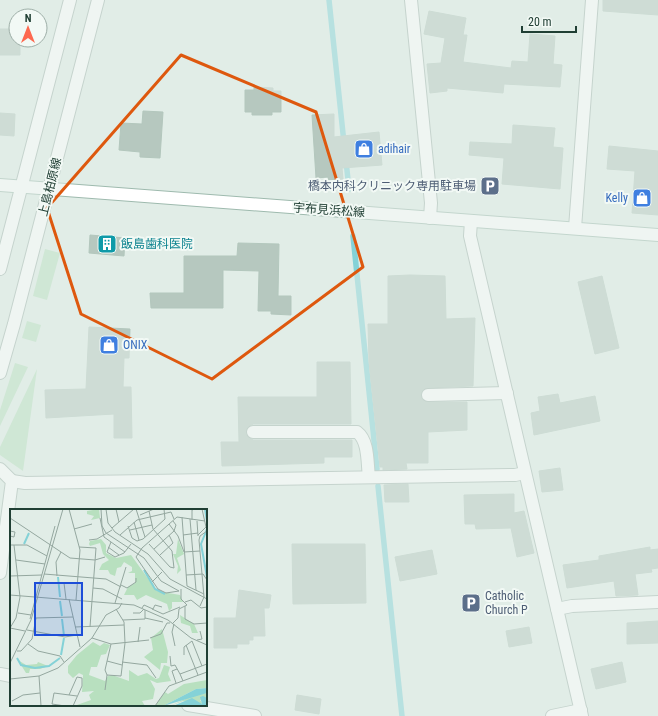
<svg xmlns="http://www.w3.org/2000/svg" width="658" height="716" viewBox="0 0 658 716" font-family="'Roboto Condensed','Noto Sans JP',sans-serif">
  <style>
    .green { fill: #b8e0bf }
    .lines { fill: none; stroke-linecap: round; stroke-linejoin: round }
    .stream { stroke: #84d2d7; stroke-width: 5.5 }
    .building { fill: #b6c8bf; stroke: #b3c7bd }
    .minor-casing { stroke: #a3b5ae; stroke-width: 14 }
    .tertiary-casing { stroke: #a3b5ae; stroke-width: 14 }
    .secondary-casing { stroke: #9ebaae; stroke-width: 14 }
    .minor { stroke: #fff; stroke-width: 12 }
    .tertiary { stroke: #fff; stroke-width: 12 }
    .secondary { stroke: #fff; stroke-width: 12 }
    .marked { fill: none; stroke: #de580e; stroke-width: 3; stroke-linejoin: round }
    .labels { text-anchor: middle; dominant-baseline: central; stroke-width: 4; stroke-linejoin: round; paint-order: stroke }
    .shop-label { font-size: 12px; fill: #366cbe; stroke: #f2f9f5; text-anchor: start }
    .service-label { font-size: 12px; fill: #4e5e75; stroke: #f2f9f5; text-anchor: end }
    .street-label { font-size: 12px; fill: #203f34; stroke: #f2f9f5 }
    .culture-label { font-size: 12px; fill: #0d838f; stroke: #f2f9f5; text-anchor: start }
    .inset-river { fill: none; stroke: #84d2d7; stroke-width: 2 }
    .inset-road { fill: none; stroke: #94a79f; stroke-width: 1 }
    .view { fill: #1d4ed8; fill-opacity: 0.15; stroke: #1d4ed8; stroke-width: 2 }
    .inset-edge { fill: none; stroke: #203f34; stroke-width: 2 }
  </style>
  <rect width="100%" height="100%" fill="#e1ede7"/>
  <g class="green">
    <polygon points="45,249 60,253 47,300 33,296"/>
    <polygon points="27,321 41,325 36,342 22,338"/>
    <polygon points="15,363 28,367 0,426 0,410"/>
    <polygon points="37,369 23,471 0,455 0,447"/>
  </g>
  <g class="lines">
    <g class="stream">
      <polyline points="329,0 344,143"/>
      <polyline points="346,161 349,189"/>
      <polyline points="353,236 377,469"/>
      <polyline points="378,486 402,716"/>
    </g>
  </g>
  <g class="building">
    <polygon points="603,0 658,0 658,15 603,11"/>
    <polygon points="429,11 466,18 463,35 467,35 463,62 511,68 512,61 528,62 530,34 555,36 553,64 562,65 560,87 504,84 503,93 447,88 447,91 430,93 427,64 441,63 445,38 424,34"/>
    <polygon points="0,29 16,29 16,40 20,40 20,55 0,55"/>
    <polygon points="254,87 273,88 273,91 281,91 281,112 272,112 272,115 252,115 252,112 245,112 245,90 254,90"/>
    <polygon points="143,111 163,112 160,158 140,157 140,152 119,150 121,123 142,124"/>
    <polygon points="0,113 15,114 14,136 0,135"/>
    <polygon points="334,114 334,137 379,132 382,165 342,168 343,179 328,180 328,177 316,178 312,115"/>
    <polygon points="513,125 555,128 553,147 563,148 560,189 502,184 504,158 469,155 470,142 512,144"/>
    <polygon points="609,146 658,151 658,215 632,213 635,171 607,169"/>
    <polygon points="90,235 125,238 124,256 89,253"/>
    <polygon points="238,243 279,244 278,296 291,296 291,315 271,314 271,311 258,311 259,271 223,270 223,308 151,308 150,293 184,293 184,256 237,256"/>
    <polygon points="410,275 445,276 446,319 475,318 473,386 427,388 422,391 421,395 422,399 428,402 467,402 467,430 428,432 428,463 406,463 407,469 383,470 383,467 380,467 369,362 368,324 388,324 388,276"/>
    <polygon points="602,276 619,348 595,354 578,282"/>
    <polygon points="89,327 130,329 129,358 124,358 123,387 131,387 132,438 114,438 114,414 46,418 45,390 86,389"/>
    <polygon points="317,362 350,362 351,424 253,424 247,428 246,435 253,440 352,440 352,457 324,457 324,463 222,466 221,442 239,442 238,397 317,397"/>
    <polygon points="558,394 560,403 595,396 600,421 534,435 531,413 540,411 538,397"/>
    <polygon points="560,468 563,490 542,492 539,471"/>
    <polygon points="408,484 409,502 385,502 384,485"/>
    <polygon points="514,494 514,513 524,511 534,553 517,557 511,528 476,529 475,524 465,524 464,495"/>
    <polygon points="292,544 365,544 366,603 293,604"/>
    <polygon points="650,547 650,550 658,549 658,568 651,569 652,572 635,574 638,595 616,596 614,581 567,588 563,565 599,560 599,556"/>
    <polygon points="432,550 437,574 400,581 395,557"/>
    <polygon points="239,590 271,595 269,608 264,608 265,636 253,636 253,640 249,640 249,644 237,644 237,648 214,648 214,618 236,618"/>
    <polygon points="658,621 658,643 627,644 627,623"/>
    <polygon points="529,627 532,643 509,647 506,631"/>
    <polygon points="622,662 626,682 596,689 591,669"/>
    <polygon points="297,695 321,699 319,714 295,710"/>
  </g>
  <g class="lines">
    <defs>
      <g id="minor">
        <polyline points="411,0 431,203 430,218"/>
        <polyline points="471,221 470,236 582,716"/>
        <polyline points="428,395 507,393"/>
        <path d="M253,432H357C369,441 367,463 369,477"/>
        <polyline points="12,481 25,483 515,475 525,473"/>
        <polyline points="557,609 572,606 658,602"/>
        <polyline points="0,674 11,676"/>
        <polyline points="188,705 255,716"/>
        <polyline points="552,716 581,710"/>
      </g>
      <g id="tertiary">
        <polyline points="575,228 592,0"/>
        <polyline points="0,269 70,0"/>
        <polyline points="0,373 14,324 98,0"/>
        <polyline points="0,469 12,481 0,573"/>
      </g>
      <polyline id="secondary" points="0,185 658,235"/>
    </defs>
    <use href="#minor" class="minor-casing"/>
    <use href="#tertiary" class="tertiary-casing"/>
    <use href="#secondary" class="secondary-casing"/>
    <use href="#minor" class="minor"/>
    <use href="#tertiary" class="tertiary"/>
    <use href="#secondary" class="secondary"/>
  </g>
  <path d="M0 0H658V716H0ZM181,55L316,112L363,267L212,379L81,314L47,208Z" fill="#e1ede7" fill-opacity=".55" fill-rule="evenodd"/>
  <path class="marked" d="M181,55L316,112L363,267L212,379L81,314L47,208Z"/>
  <defs>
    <symbol id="shop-square" viewBox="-11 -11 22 22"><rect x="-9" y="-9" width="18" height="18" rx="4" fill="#3f7fe0" stroke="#f2f9f5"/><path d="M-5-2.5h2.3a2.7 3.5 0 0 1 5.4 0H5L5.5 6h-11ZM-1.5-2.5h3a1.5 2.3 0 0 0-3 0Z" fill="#fff"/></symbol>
    <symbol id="parking-square" viewBox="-11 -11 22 22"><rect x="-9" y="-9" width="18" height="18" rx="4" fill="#5c6f8a" stroke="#f2f9f5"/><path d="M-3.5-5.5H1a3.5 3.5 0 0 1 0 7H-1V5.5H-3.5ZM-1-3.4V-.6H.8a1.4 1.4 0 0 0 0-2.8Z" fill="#fff"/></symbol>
    <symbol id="building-square" viewBox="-11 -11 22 22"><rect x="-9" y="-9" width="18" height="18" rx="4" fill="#0f9aa8" stroke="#f2f9f5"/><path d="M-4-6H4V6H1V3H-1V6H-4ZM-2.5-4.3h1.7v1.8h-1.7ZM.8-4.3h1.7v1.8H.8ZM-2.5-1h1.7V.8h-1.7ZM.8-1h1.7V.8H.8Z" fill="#fff"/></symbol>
  </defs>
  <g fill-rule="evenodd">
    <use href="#shop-square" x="353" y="138" width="22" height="22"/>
    <use href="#parking-square" x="479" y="175" width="22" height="22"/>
    <use href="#shop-square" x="631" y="187" width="22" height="22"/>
    <use href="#building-square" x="96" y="233" width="22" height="22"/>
    <use href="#shop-square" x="98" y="334" width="22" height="22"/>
    <use href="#parking-square" x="460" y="592" width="22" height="22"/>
  </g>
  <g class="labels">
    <g class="shop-label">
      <text x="378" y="149">adihair</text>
      <text x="628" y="198" text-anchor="end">Kelly</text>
      <text x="123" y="345">ONIX</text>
    </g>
    <g class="service-label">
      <text x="476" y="186">橋本内科クリニック専用駐車場</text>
      <text x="485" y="596" text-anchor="start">Catholic<tspan x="485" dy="14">Church P</tspan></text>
    </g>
    <g class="street-label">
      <text transform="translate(50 187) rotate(-76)">上島柏原線</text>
      <text transform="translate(329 210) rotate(4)">宇布見浜松線</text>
    </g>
    <g class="culture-label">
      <text x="121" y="244">飯島歯科医院</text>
    </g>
  </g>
  <g transform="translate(10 509)">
    <rect width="197" height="197" fill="#e1ede7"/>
    <path d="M89,0L90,9L81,11L84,7L77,5V2ZM91,30L96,36V44L106,49L121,46L147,82L170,86L173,93H162V99L159,102L157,95L136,86L127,91L124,86H114L118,78L125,74V64H118L122,62V58L114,53L111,58L107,59L105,67L100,65L98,61H89L92,55L99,51L93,45L90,34L80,37L79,35L80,32ZM168,30L174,45L167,49L171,61L167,65L168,57L163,45H166ZM170,106L184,115L188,124H182L180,117L171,114ZM152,120L158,143L157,154H151L150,161L134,148L143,141L141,129ZM83,133L90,137L94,134L100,136L96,145L91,146L87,158H81L79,166L95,172L98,167L102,166L119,172V161L128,167L137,164L146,170L149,169L154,156L160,158L158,165L161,172L147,174L140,171L145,180L143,190L132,192L135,197H64L81,191L79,186L84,182L72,183L73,166L69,164L63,169L58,164V157L67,146ZM8,151L16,156L27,155L28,153L38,157L30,160H20L19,164H16ZM197,171V179L186,180L153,197H145L155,183L158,185L174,175ZM197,184V190L190,191L193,195L173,192L160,197L184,186Z" fill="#b8e0bf"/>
    <path d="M197,179V184L153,197L186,180ZM193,187L197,189V197H163L182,189L192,195L190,188Z" fill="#84d2d7"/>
    <path class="inset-river" d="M195,0L197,12M197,20L191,35L197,68M14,35L19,24M134,61L145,80L155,85M48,68L50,88M50,92L52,107M52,110L54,127M51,146L54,129M7,149L11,156L25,159L39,157L50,149"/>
    <path class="inset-road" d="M59,0L70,41L66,91M91,0L92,17L96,24L134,49L151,72L169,82M96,0L98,14L105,23L138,45L160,70L197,90M106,0L109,13M126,0L135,28M139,2L143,20L162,42L164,59L160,58L139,35M130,6L144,0M172,8L177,77L194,85M0,9L60,49L85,51L95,48M90,9L94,28L115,43M180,10L186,81M182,11V1L185,0M187,12L188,27M124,13L129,31M159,15L168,27L174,43L190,42M118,17L122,29L127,32L133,30L155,10L154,0M102,19L124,0M64,20L82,15M120,21L142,16M0,22L5,23L4,28L0,27M110,26L127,11L161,3L164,10M173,26L188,24M188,26L196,18L192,0M79,31L87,30L102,21M101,33L97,43L105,48L114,44L121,35M0,36H17L37,47M69,38L86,39L80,118M98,38L109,46M144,40L164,22L166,16L163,12M150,46L163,34L159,26M6,51L35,55M34,65L96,70L111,78M176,66L193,65L197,71M0,67L32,66M47,67L46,53L51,43M142,73L152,63M54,74L56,90M111,76L117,79L126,73V69M83,79L93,80L112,90M169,82L156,84L148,80L126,48L132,39L167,8L195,12M0,86L124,96L158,111L181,129L197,136M59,90L70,138M175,93L181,91L191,99L197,98M105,94L116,58M175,97V110L184,115L197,114M190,97L194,88L189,31L190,27L197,22M132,99L134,96L143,100L145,96L152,98M142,100L153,105L170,98M8,104L21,106M123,104H130L134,100M25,109L63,108M135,109L153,113M20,110L45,17M113,111L135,110V101M163,114L168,109L169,100L177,96L171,90V80M164,115L162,123L165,137M65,118L114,116M0,119L6,109L10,88L4,36M0,119L15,122M17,121L55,128L67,126M82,129L101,135L139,131M140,129L151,125L157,114H160M187,131L192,130L190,122M182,132L192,157M128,133L130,118M18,135L28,142L50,147L54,153M176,136L188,166M7,142H11L22,130L26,109M174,146V138L182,132M160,147L161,157L165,156L170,165M97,152L112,156M112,153L137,156L146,169M0,154L21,111L53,0M97,166L95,161L101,135M29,167L31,197M0,170L29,167L48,159L82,129L96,106L109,99L112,94M173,172L170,165L197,155M166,174L162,162L167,160M95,181L97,166L111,167L115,134L114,113L106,100M59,186L67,168L72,169V177L63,197M2,192L13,186L30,184M55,197L42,195L44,184L67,187M145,197L159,177L197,163"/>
    <path class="view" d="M25,74H72V126H25Z"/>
    <rect width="197" height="197" class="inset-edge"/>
  </g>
  <g transform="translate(28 28)"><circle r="19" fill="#f2f9f5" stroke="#9eafa8"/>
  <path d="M0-3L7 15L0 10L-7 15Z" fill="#fd684f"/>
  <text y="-6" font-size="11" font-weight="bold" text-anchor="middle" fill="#203f34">N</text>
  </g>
  <path d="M522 26v6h54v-6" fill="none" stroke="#203f34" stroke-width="2"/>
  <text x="528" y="26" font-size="12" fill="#203f34" stroke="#f2f9f5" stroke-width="3" paint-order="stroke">20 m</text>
</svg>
